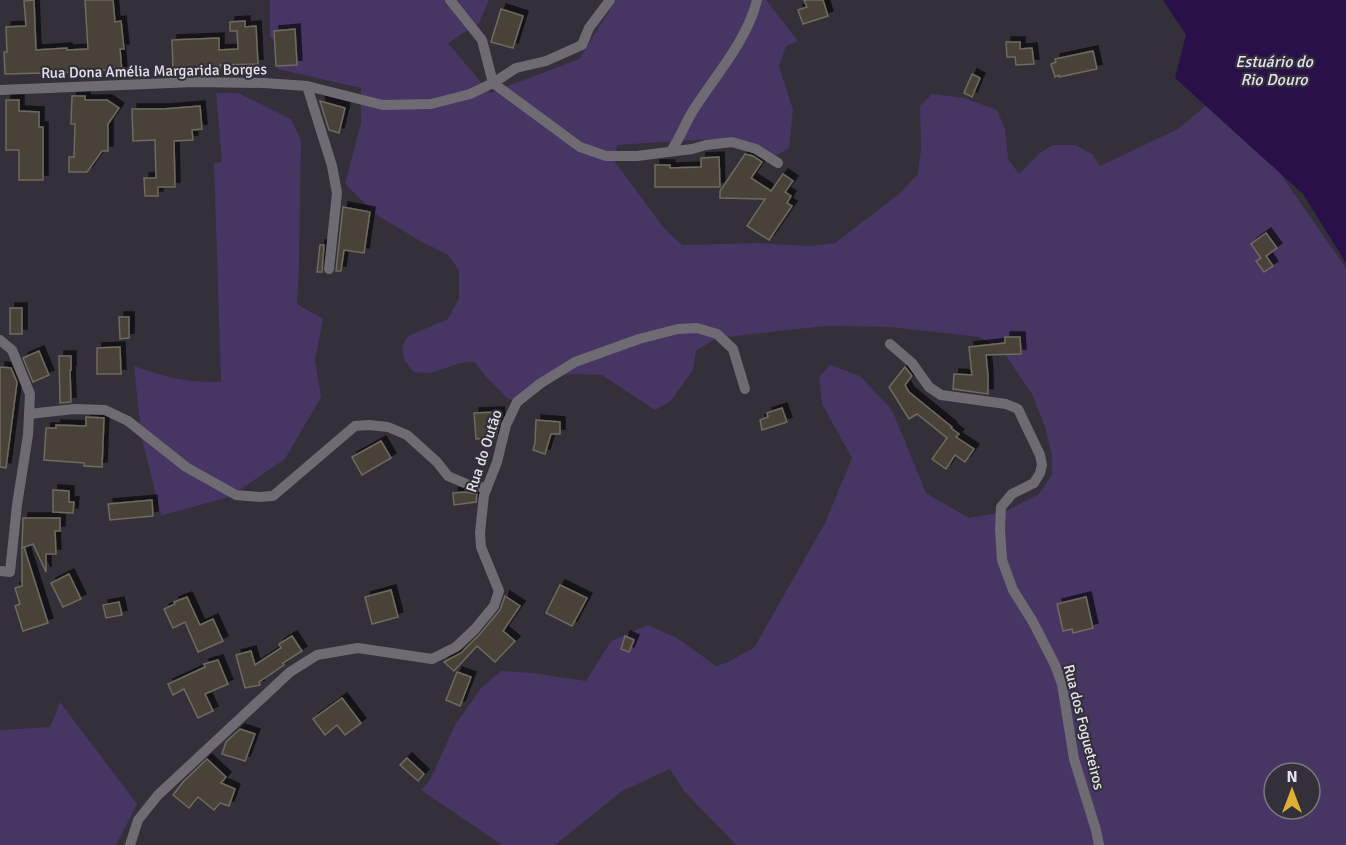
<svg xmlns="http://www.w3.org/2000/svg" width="1346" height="845" viewBox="0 0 1346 845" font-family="Signika,sans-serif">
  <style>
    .green { fill: #473564; fill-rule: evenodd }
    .water { fill: #2a1049 }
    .building { fill: #484338; stroke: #6f6a5e; stroke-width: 1.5; filter: url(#shadow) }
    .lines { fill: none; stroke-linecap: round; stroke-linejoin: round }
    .street { stroke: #6e6c72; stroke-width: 10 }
    .labels { text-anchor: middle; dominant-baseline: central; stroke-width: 4.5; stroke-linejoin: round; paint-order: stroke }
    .street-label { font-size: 15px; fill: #e5e3ea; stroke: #33303a }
    .water-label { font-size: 16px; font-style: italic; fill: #e7e1f4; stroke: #33303a }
  </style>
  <defs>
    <filter id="shadow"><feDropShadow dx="5" dy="-5" stdDeviation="0" flood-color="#0009"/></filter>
  </defs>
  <rect width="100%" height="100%" fill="#33303a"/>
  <g class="green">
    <path d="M270,0H489L479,23L448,43L490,93L579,59L616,0H766L798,41L786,46L779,66L793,110L789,148L772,158L746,143L711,139L617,145L615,162L664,228L682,245L760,243L808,246L835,243L899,194L918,174L921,150L920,106L932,94L964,98L997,110L1005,129L1008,159L1019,174L1040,153L1053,145H1076L1093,155L1100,166L1178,129L1216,97L1265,152L1346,268V845H736L684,791L670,769L622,791L555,845H502L421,790L430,780L455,725L481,688L501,671L532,673L586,681L611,641L648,625L677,638L716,666L728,662L754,648L826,521L852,458L822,404L819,377L830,365L860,376L892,410L926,493L969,518L1004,512L1039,494L1052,474V455L1045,427L1032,394L1002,350L979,337L890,327L825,326L717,338L696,351L693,370L670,402L655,410L602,375L572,374L553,378L522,401L508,399L486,377L475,362L460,363L431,373L414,372L404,360L402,346L408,336L448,319L459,298V270L447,254L420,241L377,215L345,184L361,123V88L278,69L280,42L270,37ZM1274,773H1310V809H1274Z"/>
    <path d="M216,93H238L291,119L301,140L299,267L297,304L323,319L315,360L321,397L285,459L229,497L160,516H158L161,515L141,435L134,366C164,377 189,383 221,382L214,163L222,162Z"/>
    <polygon points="60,702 137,804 116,845 0,845 0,730 50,727"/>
  </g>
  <polygon class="water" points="1163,0 1346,0 1346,263 1303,194 1175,78 1186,35"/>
  <g class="building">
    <polygon points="34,0 36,50 67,48 67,50 88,49 85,0 113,0 115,22 121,21 124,49 120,49 122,72 106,73 106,70 42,74 42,73 5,74 4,52 7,52 6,27 26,26 24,1"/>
    <polygon points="804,0 823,0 828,16 803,24 798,10 807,7"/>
    <polygon points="501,9 523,16 513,48 491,42"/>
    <polygon points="245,21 245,27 256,26 258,64 220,65 220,68 173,69 172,40 219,38 219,50 238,49 237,31 230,31 230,22"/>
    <polygon points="295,29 297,65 276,66 274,31"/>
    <polygon points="1006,42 1020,42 1020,49 1032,48 1034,64 1016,65 1015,57 1007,57"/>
    <polygon points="1093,51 1097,69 1059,77 1059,75 1055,77 1051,64 1056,62 1055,59"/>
    <polygon points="972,74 980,78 972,97 964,93"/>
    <polygon points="72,96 85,96 85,100 107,100 119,108 108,124 108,151 102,151 87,172 69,172 69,157 74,157 75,124 71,124"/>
    <polygon points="6,100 19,100 19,111 39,112 39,127 43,127 43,180 19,180 19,150 6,150"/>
    <polygon points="320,101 345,108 339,133 329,130"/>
    <polygon points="200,106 202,129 192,130 193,140 174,141 175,187 158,187 158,196 145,196 144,178 156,178 155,140 133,141 132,109 163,109"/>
    <polygon points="745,154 753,156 762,162 751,178 771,191 783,174 793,181 785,192 791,196 787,203 792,206 769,240 747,226 765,199 720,198 720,191"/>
    <polygon points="719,157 720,187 655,187 655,165 670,165 670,168 701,167 701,158"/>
    <polygon points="343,207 370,212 364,253 344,250 341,271 336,271"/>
    <polygon points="1266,233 1277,248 1266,256 1273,266 1264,272 1256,261 1261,258 1251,244"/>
    <polygon points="320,245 324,245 322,272 317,272"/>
    <rect x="10" y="308" width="12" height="26"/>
    <polygon points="119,317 129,317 129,338 120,339"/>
    <polygon points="1005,337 1020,337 1021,354 986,355 988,376 988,394 953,389 954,374 972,375 969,347 1005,343"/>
    <polygon points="120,347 121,374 97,374 97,348"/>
    <polygon points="39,351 49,375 33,382 23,358"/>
    <polygon points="59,356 71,356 71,370 70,370 71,402 60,403"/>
    <polygon points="0,367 11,368 17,382 6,468 0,467"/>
    <polygon points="905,367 912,376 905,385 909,392 952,427 951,428 959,434 956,437 974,449 965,462 955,455 946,469 932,459 947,438 917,414 909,419 889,387"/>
    <polygon points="782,408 787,422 762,430 760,420 768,417 767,413"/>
    <polygon points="499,412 500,420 495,438 476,439 474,413"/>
    <polygon points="86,417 104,418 102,467 84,466 84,463 44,460 46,428 56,428 56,425 86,426"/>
    <polygon points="536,420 560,422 560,434 551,434 545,454 533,450 535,443"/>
    <polygon points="381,441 391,458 362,475 352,457"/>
    <polygon points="53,490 69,491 69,502 74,502 73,513 53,512"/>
    <polygon points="465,492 477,494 476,502 454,505 453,493"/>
    <polygon points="152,500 153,516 110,520 108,504"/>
    <polygon points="23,518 60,518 60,531 55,531 56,554 46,554 46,572 33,544 22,548"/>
    <polygon points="24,547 48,623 23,631 15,606 20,604 15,588 22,586 22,548"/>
    <polygon points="69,574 81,599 63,607 51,583"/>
    <polygon points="560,585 587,598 572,626 546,613"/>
    <polygon points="391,590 398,617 372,624 365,597"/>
    <polygon points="505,596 520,606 503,631 515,641 495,662 477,646 454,671 444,662 461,653 480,634 500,610"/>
    <polygon points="187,597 200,625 213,619 223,641 198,652 185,622 173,628 164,609 175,604 174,602"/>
    <polygon points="1086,597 1093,628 1073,633 1072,629 1063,631 1057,604"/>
    <polygon points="119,602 122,615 106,618 103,605"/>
    <polygon points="292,636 302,651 283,663 284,665 259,682 260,685 245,688 236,655 251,651 255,665 281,648 279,644"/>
    <polygon points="625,636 634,640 629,652 621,649"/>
    <polygon points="218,660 228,684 205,694 213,711 198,718 184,689 173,695 168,684 205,667 204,664"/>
    <polygon points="457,672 471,677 460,706 446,700"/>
    <polygon points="342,698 361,723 345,735 337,725 325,735 313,719"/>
    <polygon points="240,729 255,734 245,761 222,754 226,742"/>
    <polygon points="407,758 424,774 418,781 400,765"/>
    <polygon points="207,759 226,777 221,783 235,789 229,806 220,803 214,810 198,797 189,808 173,795 183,782"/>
  </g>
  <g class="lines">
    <g class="street">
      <polyline points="450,0 482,40 493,83"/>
      <polyline points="493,83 580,147 606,156 637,156 692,149 706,145 732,142 756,149 778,163"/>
      <polyline points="307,86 332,166 337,193 329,269"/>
      <polyline points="0,90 195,82 264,83 307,86 383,105 431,104 470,94 493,83 516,68 546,61 582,45 589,28 610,0"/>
      <path d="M671,151C681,137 686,120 696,106C718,72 747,40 757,0"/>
      <polyline points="0,340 12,350 30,394 28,435 17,505 10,572 0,571"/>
      <polyline points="890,344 912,363 929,387 941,395 1006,404 1018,409 1040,455 1042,465 1040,473 1034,483 1012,494 1001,507 1000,530 1002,560 1013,590 1033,622 1055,665 1062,684 1074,759 1096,830 1099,845"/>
      <polyline points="29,414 74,409 105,410 128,421 186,467 236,495 259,497 273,496 355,426 369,425 388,427 407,435 437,462 448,476 469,485 487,488"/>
      <polyline points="130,845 138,820 158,795 290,672 317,655 358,648 432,659 456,647 475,629 494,606 499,591 481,547 480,533 484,495 497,462 506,425 517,402 541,383 575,362 639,339 678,329 697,328 717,334 733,349 745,389"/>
    </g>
  </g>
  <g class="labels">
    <g class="street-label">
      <text transform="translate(154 71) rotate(-1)">Rua Dona Amélia Margarida Borges</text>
      <text transform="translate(484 451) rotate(-72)">Rua do Outão</text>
      <text transform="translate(1084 727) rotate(76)">Rua dos Fogueteiros</text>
    </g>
    <g class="water-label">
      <text x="1274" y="62">Estuário do<tspan x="1274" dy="18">Rio Douro</tspan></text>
    </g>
  </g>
  <g transform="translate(1292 791)"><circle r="28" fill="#33303a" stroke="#7a7880" stroke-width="1.5"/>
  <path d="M0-4.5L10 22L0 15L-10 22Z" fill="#dfb034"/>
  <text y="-9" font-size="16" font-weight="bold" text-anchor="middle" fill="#e5e3ea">N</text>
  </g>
</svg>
